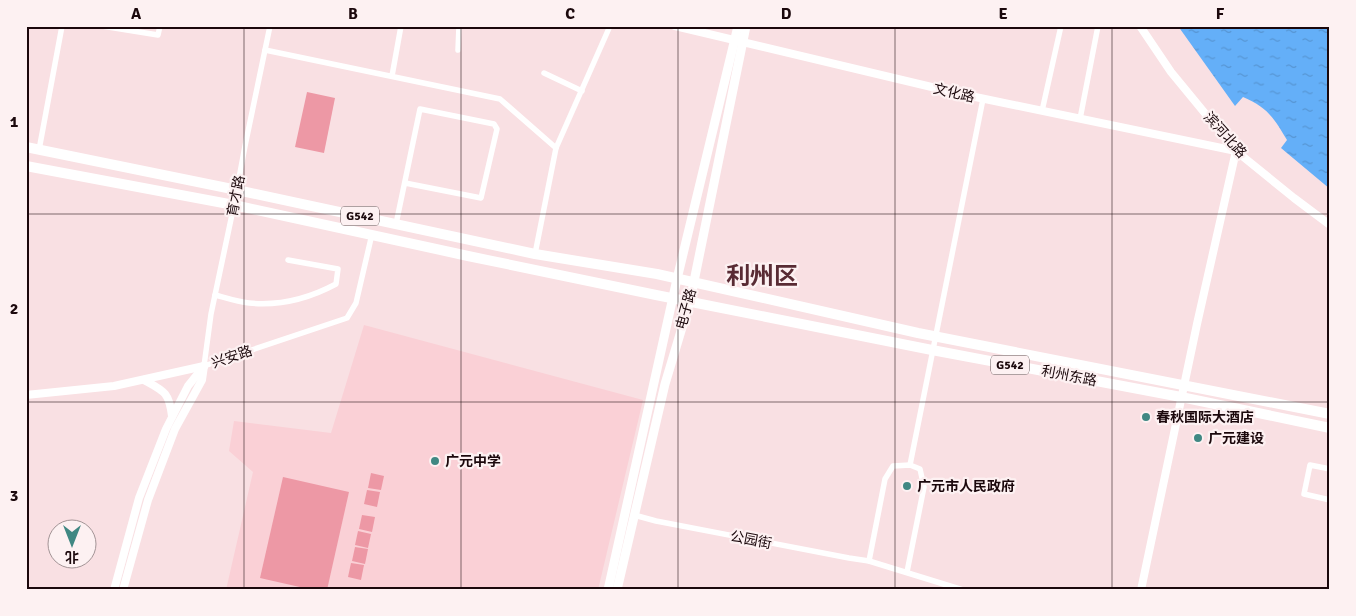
<svg xmlns="http://www.w3.org/2000/svg" width="1356" height="616" viewBox="0 0 1356 616" font-family="Signika,'Noto Sans SC',sans-serif">
  <style>
    .built { fill: #fad0d6 }
    .pitch { fill: #ed98a5 }
    .water { fill: url(#water-ripples) }
    .lines { fill: none; stroke-linecap: round; stroke-linejoin: round }
    .street { stroke: #fff; stroke-width: 5.5 }
    .secondary { stroke: #fff; stroke-width: 8 }
    .primary { stroke: #fff; stroke-width: 9 }
    .highway { stroke: #fff; stroke-width: 10 }
    .grid { fill: none; stroke: #1b080c; stroke-width: 1; stroke-opacity: 0.55 }
    .poi-dot { fill: #408883; stroke: #fdf1f2; stroke-width: 2 }
    .labels { text-anchor: middle; dominant-baseline: central; stroke-width: 4.5; stroke-linejoin: round; paint-order: stroke }
    .shield { fill: #fdf1f2; stroke: #5f4e51; stroke-width: 1 }
    .shield-label { font-size: 12px; font-weight: bold; fill: #1b080c }
    .street-label { font-size: 14px; fill: #1b080c; stroke: #fdf1f2 }
    .poi-label { font-size: 14px; font-weight: bold; fill: #1b080c; stroke: #fdf1f2; text-anchor: start }
    .town-label { font-size: 24px; font-weight: bold; fill: #592b34; stroke: #fdf1f2 }
    .neatline { fill: none; stroke: #1b080c; stroke-width: 2 }
    .grid-label { font-size: 16px; text-anchor: middle; font-weight: bold; fill: #1b080c }
  </style>
  <defs>
    <pattern id="water-ripples" width="26" height="14" patternUnits="userSpaceOnUse" patternTransform="scale(1.25)"><rect width="26" height="14" fill="#64aff8"/><path d="M2 4q2-2 4 0t4 0M15 11q2-2 4 0t4 0" fill="none" stroke="#5695d3"/></pattern>
  </defs>
  <rect width="100%" height="100%" fill="#f9e0e3"/>
  <polygon class="built" points="364,325 643,400 598,590 226,590 253,472 229,451 234,421 331,433"/>
  <g class="pitch">
    <polygon points="307,92 335,98 324,153 295,147"/>
    <polygon points="371,473 384,476 381,490 368,488"/>
    <polygon points="283,477 349,492 327,590 313,590 260,578"/>
    <polygon points="367,490 380,492 377,507 364,504"/>
    <polygon points="362,515 375,517 372,532 359,529"/>
    <polygon points="358,531 371,534 368,548 355,545"/>
    <polygon points="355,547 368,549 365,564 352,561"/>
    <polygon points="351,563 364,565 361,580 348,577"/>
  </g>
  <path class="water" d="M1178,26H1330V189L1281,148L1287,140C1274,118 1267,107 1243,97L1235,106Z"/>
  <g class="lines">
    <g class="street">
      <polyline points="102,26 158,35 160,26"/>
      <polyline points="270,26 245,146 234,205 211,314 204,366 347,318 356,303 372,234"/>
      <polyline points="265,50 500,99 556,148"/>
      <polyline points="458,50 459,26"/>
      <polyline points="544,73 582,91"/>
      <polyline points="392,76 401,26"/>
      <polyline points="1042,111 1061,26"/>
      <polyline points="1080,119 1098,26"/>
      <polyline points="39,150 62,26"/>
      <polyline points="396,224 420,109 494,124 497,129 481,198 405,183"/>
      <polyline points="535,254 556,148 610,26"/>
      <path d="M215,295C226,298 238,302 249,303C279,306 310,298 336,284L338,269L288,260"/>
      <polyline points="910,465 983,99"/>
      <polyline points="1330,469 1310,465 1304,494 1330,500"/>
      <polyline points="634,515 656,521 849,558 869,561"/>
      <polyline points="907,572 924,487 920,469 910,465 893,466 885,479 869,561 963,590"/>
    </g>
    <g class="secondary">
      <polyline points="675,26 961,94 1236,151 1197,324 1141,590"/>
      <polyline points="1140,26 1171,72 1236,151 1294,198 1330,225"/>
      <path d="M144,380C164,391 169,392 172,416"/>
      <polyline points="26,395 114,386 204,366"/>
      <polyline points="114,590 139,498 166,429 188,386 204,366"/>
      <polyline points="123,590 148,500 175,429 202,380 204,366"/>
    </g>
    <g class="primary">
      <polyline points="608,590 677,279 738,26"/>
      <polyline points="617,590 665,384 690,301 746,26"/>
    </g>
    <g class="highway">
      <polyline points="26,147 237,190 535,254 657,274 918,333 1330,414"/>
      <polyline points="26,166 234,205 468,256 656,295 932,350 1181,397 1330,428"/>
    </g>
  </g>
  <path class="grid" d="M244,26V590M461,26V590M678,26V590M895,26V590M1112,26V590M26,214H1330M26,402H1330"/>
  <g class="poi-dot">
    <circle cx="1146" cy="417" r="5"/>
    <circle cx="1198" cy="438" r="5"/>
    <circle cx="435" cy="461" r="5"/>
    <circle cx="907" cy="486" r="5"/>
  </g>
  <g class="labels">
    <g class="shield">
      <rect x="341" y="206.5" width="38" height="19" rx="4"/>
      <rect x="991" y="355.5" width="38" height="19" rx="4"/>
    </g>
    <g class="shield-label">
      <text x="360" y="216">G542</text>
      <text x="1010" y="365">G542</text>
    </g>
    <g class="street-label">
      <text transform="translate(954 93) rotate(13)">文化路</text>
      <text transform="translate(1225 135) rotate(48)">滨河北路</text>
      <text transform="translate(236 196) rotate(-79)">育才路</text>
      <text transform="translate(686 309) rotate(-75)">电子路</text>
      <text transform="translate(232 357) rotate(-19)">兴安路</text>
      <text transform="translate(1069 376) rotate(11)">利州东路</text>
      <text transform="translate(751 540) rotate(11)">公园街</text>
    </g>
    <g class="poi-label">
      <text x="1156" y="417">春秋国际大酒店</text>
      <text x="1208" y="438">广元建设</text>
      <text x="445" y="461">广元中学</text>
      <text x="917" y="486">广元市人民政府</text>
    </g>
    <g class="town-label">
      <text x="762" y="276">利州区</text>
    </g>
  </g>
  <rect width="1356" height="616" fill="none" stroke="#fdf1f2" stroke-width="55"/>
  <g transform="translate(72 544) rotate(180)"><circle r="24" fill="#fdf1f2" stroke="#a39496"/>
  <path d="M0-4L9 19L0 12L-9 19Z" fill="#408883"/>
  <text y="-8" font-size="14" font-weight="bold" text-anchor="middle" fill="#1b080c">北</text>
  </g>
  <rect x="28" y="28" width="1300" height="560" class="neatline"/>
  <g class="grid-label">
    <text x="136" y="19">A</text>
    <text x="353" y="19">B</text>
    <text x="570" y="19">C</text>
    <text x="786" y="19">D</text>
    <text x="1003" y="19">E</text>
    <text x="1220" y="19">F</text>
    <text x="14" y="127">1</text>
    <text x="14" y="314">2</text>
    <text x="14" y="501">3</text>
  </g>
</svg>
